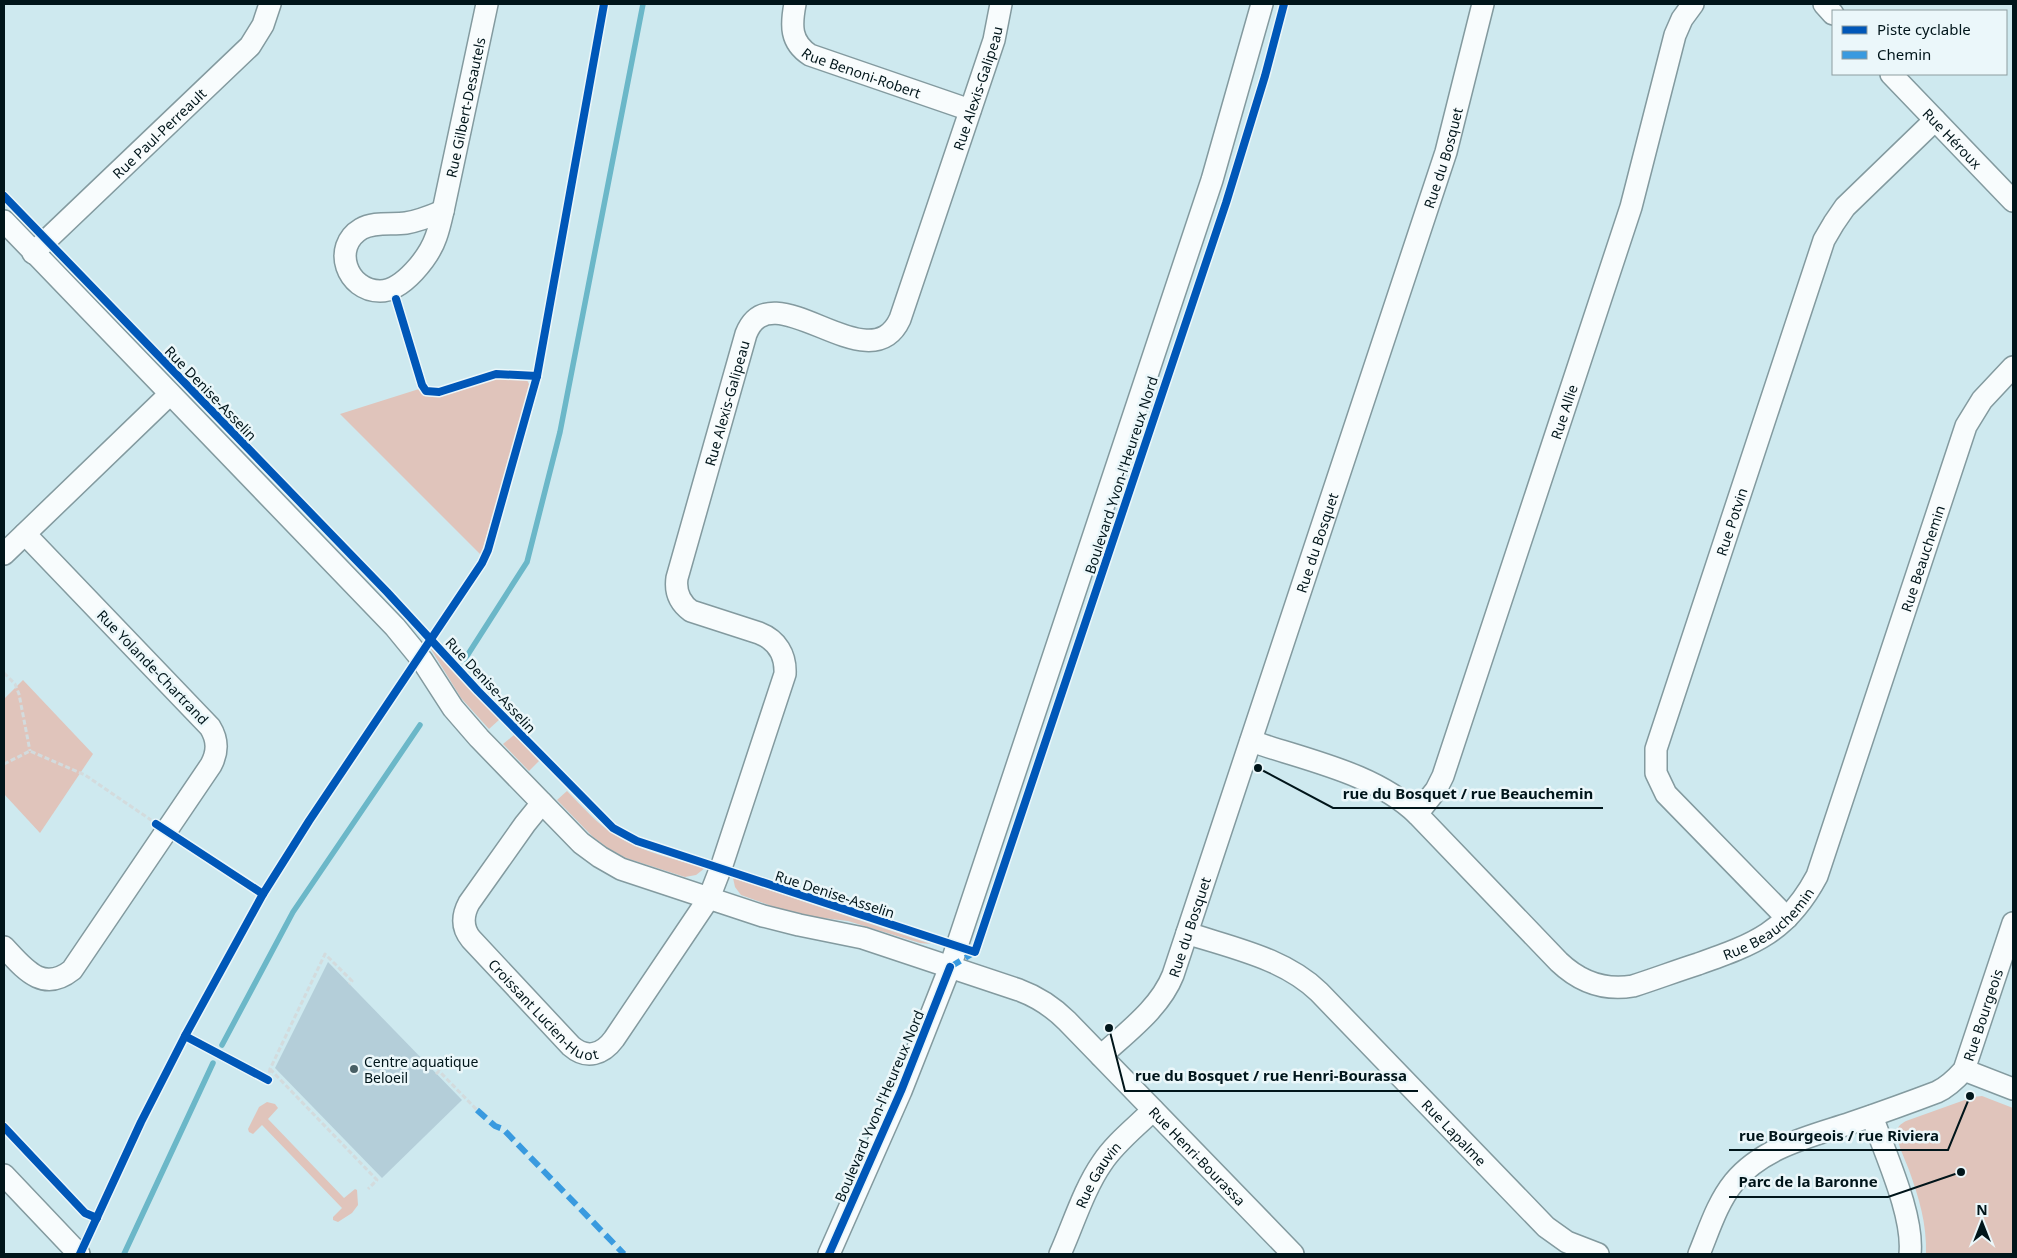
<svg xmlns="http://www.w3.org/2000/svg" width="2017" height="1258" viewBox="0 0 2017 1258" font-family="'Noto Sans',sans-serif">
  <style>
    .green { fill: #e0c4bb }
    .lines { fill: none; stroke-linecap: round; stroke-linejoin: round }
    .stream { stroke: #6bb7c8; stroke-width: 5.5 }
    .building { fill: #b4ced9 }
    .minor-casing { stroke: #839a9f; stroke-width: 24 }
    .path { stroke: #d3dbdd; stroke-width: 3; stroke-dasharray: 5 2.5; stroke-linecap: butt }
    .minor { stroke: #f8fcfd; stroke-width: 21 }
    .quiet { stroke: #399adf; stroke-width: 6; stroke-dasharray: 12 6; stroke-linecap: butt }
    .cycleway-casing { stroke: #ebf7fa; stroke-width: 11 }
    .cycleway { stroke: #0057b8; stroke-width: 8 }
    .poi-dot { fill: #485f65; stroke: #ebf7fa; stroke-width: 2 }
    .labels { text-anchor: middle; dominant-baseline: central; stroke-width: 5; stroke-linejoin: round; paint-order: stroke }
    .street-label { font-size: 14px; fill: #00151a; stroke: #ebf7fa }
    .poi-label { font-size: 14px; fill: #00151a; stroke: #ebf7fa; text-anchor: start }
    .leader { fill: none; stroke: #00151a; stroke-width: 2 }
    .callout-dot { fill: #00151a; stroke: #ebf7fa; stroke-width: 2 }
    .callout-label { font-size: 15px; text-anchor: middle; font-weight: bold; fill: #00151a; stroke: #ebf7fa; stroke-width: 5; stroke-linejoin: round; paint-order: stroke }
  </style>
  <rect width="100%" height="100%" fill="#cee9ef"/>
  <g class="green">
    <polygon points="520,378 527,380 530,386 481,555 340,414 419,389 429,397 437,397 495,379"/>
    <polygon points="429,646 500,719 489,729 461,698"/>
    <polygon points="23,680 93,754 40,833 4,794 4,699"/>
    <polygon points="514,735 539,761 529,771 503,744"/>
    <path d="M567,791C582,806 597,824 615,835C641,852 675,859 705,868L696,875L685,877L626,858L608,848L592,836L557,800Z"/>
    <polygon points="733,878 931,944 920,943 848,921 807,916 777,908 741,895 735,887"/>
    <path d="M1982,1096L2013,1108V1254H1926C1927,1224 1919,1198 1909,1170C1905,1159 1897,1144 1897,1133C1897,1126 1901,1124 1906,1121L1973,1097Z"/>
    <polygon points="267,1102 275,1104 278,1108 268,1119 344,1198 355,1189 357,1190 358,1205 352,1213 338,1222 333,1220 333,1217 342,1208 262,1125 253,1134 249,1132 248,1129 259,1107"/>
  </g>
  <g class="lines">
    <g class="stream">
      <polyline points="465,659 527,562 560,432 643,4"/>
      <polyline points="222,1045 293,912 420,725"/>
      <polyline points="124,1254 213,1063"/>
    </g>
  </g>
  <polygon class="building" points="328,962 462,1100 382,1178 275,1068"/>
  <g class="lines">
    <defs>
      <g id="minor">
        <path id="s1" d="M795,4C791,25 790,42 810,55L970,110"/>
        <polyline points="1824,4 1833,14"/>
        <path id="s2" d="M1891,74L2013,201"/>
        <path d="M443,211C441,220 439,229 436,237C429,257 403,291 380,291C347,291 331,247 361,229C374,221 392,225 406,223C419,221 431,216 443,211Z"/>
        <path id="s3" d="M443,211L487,4"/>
        <path id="s4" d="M4,221L395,627L422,660L453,708L479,738L581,843L600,857L621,869L763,916L799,925L863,938L1019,990C1038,997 1053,1007 1067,1021L1293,1254"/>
        <path id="s5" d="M33,253L250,46L263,25L270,4"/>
        <polyline points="4,554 170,394"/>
        <path id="s6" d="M1251,741C1305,760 1375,773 1417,814L1559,962C1580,982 1604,991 1633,986C1655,979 1676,971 1698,964C1755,944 1787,932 1817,876L1966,426L1982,400L2013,367"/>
        <path id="s7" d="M542,803L525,824L469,903C462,916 462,928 471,939L571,1046C587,1060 603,1054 614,1039L709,898L723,862L785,674C786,655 777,640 759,633L691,611C680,603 675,592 677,578L746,334C772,268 869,386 900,319L994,40L1001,4"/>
        <path id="s8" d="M1417,814L1436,790L1443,776L1631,207L1675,35L1682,19L1693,4"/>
        <path id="s9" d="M1787,918L1666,794L1656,773V749L1824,240L1834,223L1845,207L1935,120"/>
        <path id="s10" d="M1187,933C1232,948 1284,958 1319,992L1546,1227L1567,1242L1598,1254"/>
        <path d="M4,947C23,967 42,994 72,970L211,765C218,752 218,740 210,727L25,534"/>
        <path id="s11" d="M1101,1056C1127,1032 1160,1008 1173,975L1446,152L1483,4"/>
        <polyline points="1964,1070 2013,1089"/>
        <path d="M1872,1116C1885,1154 1914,1215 1910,1254"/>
        <polyline points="4,1175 79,1254"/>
        <polyline points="829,1254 901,1091 950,967 1212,180 1262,4"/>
        <path id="s12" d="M1060,1254C1073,1225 1084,1189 1102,1163C1115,1143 1136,1127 1153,1110"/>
        <path id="s13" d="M1699,1254C1709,1230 1717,1203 1734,1182C1763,1147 1809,1137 1851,1123C1880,1113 1908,1103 1937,1092C1948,1087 1956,1079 1964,1070L2013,923"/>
      </g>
    </defs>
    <use href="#minor" class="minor-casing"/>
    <g class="path">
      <polyline points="4,673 15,684 19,694 30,751"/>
      <polyline points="4,764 30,751 85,775 151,820"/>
      <polyline points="270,1069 377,1180 368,1189"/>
      <polyline points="436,1074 439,1071 477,1110"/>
      <polyline points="268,1080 270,1069 325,954 352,981 349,984"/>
    </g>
    <use href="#minor" class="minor"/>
    <g class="quiet">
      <polyline points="950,967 975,952"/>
      <polyline points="477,1110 495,1126 503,1129 624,1254"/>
    </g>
    <defs>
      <g id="cycleway">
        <polyline points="4,196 387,592 478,691 613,828 637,841 975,952 1226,203 1265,76 1284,4"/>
        <polyline points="396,299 422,385 426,391 439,392 496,374 537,376"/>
        <polyline points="156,824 263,894"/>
        <polyline points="185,1036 268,1080"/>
        <polyline points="4,1127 85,1213 97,1218"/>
        <polyline points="80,1254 141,1122 185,1036 263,894 309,821 482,563 488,550 537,376 604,4"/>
        <polyline points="829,1254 901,1091 950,967"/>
      </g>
    </defs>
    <use href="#cycleway" class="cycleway-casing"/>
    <use href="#cycleway" class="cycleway"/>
  </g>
  <circle class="poi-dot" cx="354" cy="1069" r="5"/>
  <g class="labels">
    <g class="street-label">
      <text stroke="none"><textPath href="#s1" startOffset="112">Rue Benoni-Robert</textPath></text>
      <text stroke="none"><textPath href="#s7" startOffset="1601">Rue Alexis-Galipeau</textPath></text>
      <text stroke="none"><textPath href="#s3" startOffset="106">Rue Gilbert-Desautels</textPath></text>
      <text stroke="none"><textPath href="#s5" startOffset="174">Rue Paul-Perreault</textPath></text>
      <text stroke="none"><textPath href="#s2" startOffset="89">Rue Héroux</textPath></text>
      <text stroke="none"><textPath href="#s11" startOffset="970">Rue du Bosquet</textPath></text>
      <text transform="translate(211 393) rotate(46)">Rue Denise-Asselin</text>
      <text stroke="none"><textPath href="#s7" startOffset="1109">Rue Alexis-Galipeau</textPath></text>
      <text stroke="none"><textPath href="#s8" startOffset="430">Rue Allie</textPath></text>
      <text transform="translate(1121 475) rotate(-72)">Boulevard Yvon-l'Heureux Nord</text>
      <text stroke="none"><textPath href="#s9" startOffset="460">Rue Potvin</textPath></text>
      <text stroke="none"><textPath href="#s11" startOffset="565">Rue du Bosquet</textPath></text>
      <text stroke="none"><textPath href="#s6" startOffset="1025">Rue Beauchemin</textPath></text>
      <text transform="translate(153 667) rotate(46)">Rue Yolande-Chartrand</text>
      <text transform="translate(491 685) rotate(47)">Rue Denise-Asselin</text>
      <text transform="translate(835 894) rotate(18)">Rue Denise-Asselin</text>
      <text stroke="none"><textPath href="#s6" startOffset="620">Rue Beauchemin</textPath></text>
      <text stroke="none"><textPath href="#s11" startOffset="160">Rue du Bosquet</textPath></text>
      <text stroke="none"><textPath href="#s7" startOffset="265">Croissant Lucien-Huot</textPath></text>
      <text stroke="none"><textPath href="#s13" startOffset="398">Rue Bourgeois</textPath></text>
      <text transform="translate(879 1106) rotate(-67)">Boulevard Yvon-l'Heureux Nord</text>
      <text stroke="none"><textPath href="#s10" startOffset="341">Rue Lapalme</textPath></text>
      <text stroke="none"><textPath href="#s4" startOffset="1559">Rue Henri-Bourassa</textPath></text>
      <text stroke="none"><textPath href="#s12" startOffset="88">Rue Gauvin</textPath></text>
    </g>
    <g class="poi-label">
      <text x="364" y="1061">Centre aquatique<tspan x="364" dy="16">Beloeil</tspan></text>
    </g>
  </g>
  <path class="leader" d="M1258 768L1333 808H1603M1109 1028L1125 1091H1418M1970 1096L1948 1150H1729M1961 1172L1888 1197H1729"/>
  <g class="callout-dot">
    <circle cx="1258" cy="768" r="5"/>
    <circle cx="1109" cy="1028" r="5"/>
    <circle cx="1970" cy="1096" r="5"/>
    <circle cx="1961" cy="1172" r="5"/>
  </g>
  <g class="callout-label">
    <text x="1468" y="799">rue du Bosquet / rue Beauchemin</text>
    <text x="1271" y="1081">rue du Bosquet / rue Henri-Bourassa</text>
    <text x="1839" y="1141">rue Bourgeois / rue Riviera</text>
    <text x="1808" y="1187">Parc de la Baronne</text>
  </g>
  <rect width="2017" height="1258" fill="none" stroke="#00151a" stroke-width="10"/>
  <rect x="1832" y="10" width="175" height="65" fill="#ebf7fa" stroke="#8d9da0"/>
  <rect x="1842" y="26" width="25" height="8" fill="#0057b8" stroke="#8d9da0"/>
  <text x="1877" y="35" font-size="15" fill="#00151a">Piste cyclable</text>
  <rect x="1842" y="51" width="25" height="8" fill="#399adf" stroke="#8d9da0"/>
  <text x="1877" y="60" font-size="15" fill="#00151a">Chemin</text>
  <g transform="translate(1982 1223)" stroke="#ebf7fa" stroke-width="4" paint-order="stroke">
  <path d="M0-4L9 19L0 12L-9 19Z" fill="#00151a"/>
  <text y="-8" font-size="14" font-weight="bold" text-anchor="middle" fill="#00151a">N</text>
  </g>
</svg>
